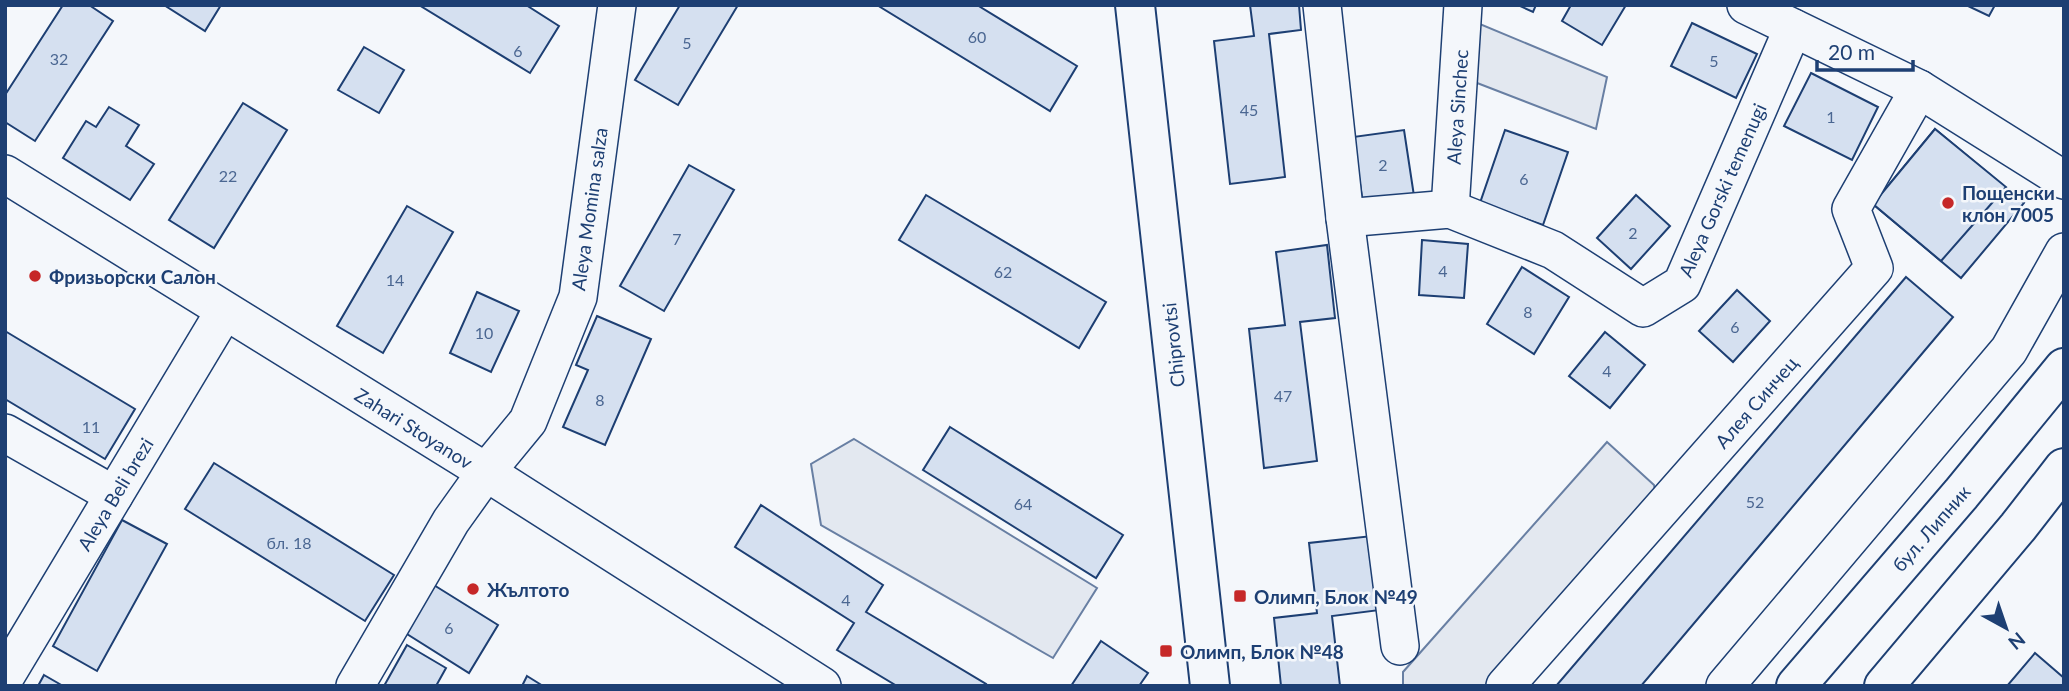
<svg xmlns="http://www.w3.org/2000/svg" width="2069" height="691" viewBox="0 0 2069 691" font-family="Lato,sans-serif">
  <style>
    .parking { fill: #e3e8f0; stroke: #687fa3; stroke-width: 2 }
    .building { fill: #d5e0f0; stroke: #1d3f73; stroke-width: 2 }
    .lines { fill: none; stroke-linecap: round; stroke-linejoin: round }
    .minor-casing { stroke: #1d3f73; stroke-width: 40 }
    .major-casing { stroke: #1d3f73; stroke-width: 42 }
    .minor { stroke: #f4f7fb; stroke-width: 37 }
    .major { stroke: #f4f7fb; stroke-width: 38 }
    .poi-dot { fill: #c62828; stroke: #f4f7fb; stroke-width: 2.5 }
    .labels { text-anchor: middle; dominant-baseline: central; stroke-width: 5; stroke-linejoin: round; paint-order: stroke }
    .number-label { font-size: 16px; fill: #4b6792 }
    .street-label { font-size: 19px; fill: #1d3f73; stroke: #f4f7fb }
    .poi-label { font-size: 19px; font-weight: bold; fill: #1d3f73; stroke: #f4f7fb; text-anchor: start }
  </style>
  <rect width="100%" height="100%" fill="#f4f7fb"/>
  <g class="parking">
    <polygon points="1463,17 1607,77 1596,129 1459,76"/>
    <polygon points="854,439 1097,588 1053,658 821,525 811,464"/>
    <polygon points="1607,442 1654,485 1659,512 1488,686 1403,686 1403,672"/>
  </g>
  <g class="building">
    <polygon points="63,5 89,5 113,21 35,141 5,122 5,95"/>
    <polygon points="164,5 221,5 205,31"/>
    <polygon points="419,5 526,5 559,26 530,73"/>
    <polygon points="680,5 738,5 678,105 635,80"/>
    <polygon points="877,5 977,5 1077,66 1050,111"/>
    <polygon points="1250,5 1299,5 1301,30 1269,34 1285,177 1230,184 1214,41 1254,36"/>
    <polygon points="1518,5 1536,5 1533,12"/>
    <polygon points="1571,5 1626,5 1602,45 1562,21"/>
    <polygon points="1966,5 1995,5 1989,16"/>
    <polygon points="1692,23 1757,54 1736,98 1671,66"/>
    <polygon points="364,47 404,70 379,113 338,90"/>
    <polygon points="1811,73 1878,107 1852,160 1784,126"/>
    <polygon points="243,103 287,130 214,248 169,220"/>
    <polygon points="109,107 139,125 126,146 154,164 130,200 63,158 86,121 96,127"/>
    <polygon points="1935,129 2024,203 1961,278 1873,204"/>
    <polygon points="1935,129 2006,187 1941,261 1873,204"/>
    <polygon points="1404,130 1414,196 1363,204 1353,137"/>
    <polygon points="1505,130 1568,152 1543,225 1480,203"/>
    <polygon points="689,165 734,190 664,311 620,286"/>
    <polygon points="926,195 1106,302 1079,348 899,240"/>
    <polygon points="1636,195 1670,226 1631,269 1597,238"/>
    <polygon points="407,206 453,232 383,353 337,326"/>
    <polygon points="1422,240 1468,244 1464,298 1419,295"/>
    <polygon points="1327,245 1335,318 1300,322 1317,461 1264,468 1249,329 1285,325 1276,252"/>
    <polygon points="1522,267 1569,297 1534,354 1487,324"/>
    <polygon points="1906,277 1953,317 1641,686 1556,686"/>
    <polygon points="1737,290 1770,321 1733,362 1699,331"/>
    <polygon points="477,292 519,311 491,372 450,353"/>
    <polygon points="597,316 651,339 605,445 563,427 588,370 576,365"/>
    <polygon points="5,331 135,409 105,459 5,399"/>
    <polygon points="1605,332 1645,365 1610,408 1569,376"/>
    <polygon points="950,427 1123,535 1096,578 923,470"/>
    <polygon points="214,463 394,575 365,621 185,509"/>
    <polygon points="761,505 883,585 866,612 986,684 985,686 897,686 837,650 854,623 735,547"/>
    <polygon points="122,520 167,544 97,671 53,646"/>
    <polygon points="1372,536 1380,610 1332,616 1340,686 1281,686 1274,618 1317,613 1309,543"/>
    <polygon points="429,582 498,625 469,673 399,629"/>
    <polygon points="1101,641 1148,673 1139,686 1071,686"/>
    <polygon points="407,645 446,668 436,686 384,686"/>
    <polygon points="2035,653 2064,678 2064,686 2007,686"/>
    <polygon points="44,675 63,686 38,686"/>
    <polygon points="527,676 543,686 522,686"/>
  </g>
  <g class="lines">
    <defs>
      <g id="minor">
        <polyline points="1322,5 1345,218 1400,646"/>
        <polyline points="1746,5 1919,89 2064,180"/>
        <polyline points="5,174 486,472 822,686"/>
        <polyline points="1450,209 1463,5"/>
        <polyline points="1345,218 1450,209 1553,250 1643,308 1682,284 1793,28"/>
        <polyline points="5,433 114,495"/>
        <polyline points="5,677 224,312"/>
        <polyline points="355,686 451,521 486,472 528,421 578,297 617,5"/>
        <polyline points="1505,686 1874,268 1851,209 1919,89"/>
        <polyline points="1725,686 2009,350 2064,252"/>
      </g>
      <g id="major">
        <polyline points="1135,5 1210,686"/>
        <polyline points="1796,686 1961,494 2064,368"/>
        <polyline points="1884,686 2018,527 2064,468"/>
      </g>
    </defs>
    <use href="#minor" class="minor-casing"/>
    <use href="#major" class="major-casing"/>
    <use href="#minor" class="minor"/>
    <use href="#major" class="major"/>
  </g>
  <g class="poi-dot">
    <circle cx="1948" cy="203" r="7"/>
    <circle cx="35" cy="276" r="7"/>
    <circle cx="473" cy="589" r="7"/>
    <rect x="1233" y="589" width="14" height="14" rx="3.5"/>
    <rect x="1159" y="644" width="14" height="14" rx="3.5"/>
  </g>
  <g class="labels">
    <g class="number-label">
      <text x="977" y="36">60</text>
      <text x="687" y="42">5</text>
      <text x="518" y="50">6</text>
      <text x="59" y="58">32</text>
      <text x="1714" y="60">5</text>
      <text x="1249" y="109">45</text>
      <text x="1831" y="116">1</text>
      <text x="1383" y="164">2</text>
      <text x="228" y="175">22</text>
      <text x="1524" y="178">6</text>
      <text x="1633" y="232">2</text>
      <text x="677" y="238">7</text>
      <text x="1443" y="270">4</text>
      <text x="1003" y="271">62</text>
      <text x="395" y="279">14</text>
      <text x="1528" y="311">8</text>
      <text x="1735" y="326">6</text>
      <text x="484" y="332">10</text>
      <text x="1607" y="370">4</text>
      <text x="1283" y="395">47</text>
      <text x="600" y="399">8</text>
      <text x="91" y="426">11</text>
      <text x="1755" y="501">52</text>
      <text x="1023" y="503">64</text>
      <text x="289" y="542">бл. 18</text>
      <text x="846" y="599">4</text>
      <text x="449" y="627">6</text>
    </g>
    <g class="street-label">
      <text transform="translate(1457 107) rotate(-86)">Aleya Sinchec</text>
      <text transform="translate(1722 190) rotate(-66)">Aleya Gorski temenugi</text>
      <text transform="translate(589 209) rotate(-82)">Aleya Momina salza</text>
      <text transform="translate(1173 345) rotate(-96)">Chiprovtsi</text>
      <text transform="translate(1756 402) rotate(-49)">Алея Синчец</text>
      <text transform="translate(414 428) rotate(32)">Zahari Stoyanov</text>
      <text transform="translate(115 494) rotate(-59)">Aleya Beli brezi</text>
      <text transform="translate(1931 528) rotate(-49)">бул. Липник</text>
    </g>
    <g class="poi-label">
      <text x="1962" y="192">Пощенски<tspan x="1962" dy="22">клон 7005</tspan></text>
      <text x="49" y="276">Фризьорски Салон</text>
      <text x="487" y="589">Жълтото</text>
      <text x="1254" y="596">Олимп, Блок №49</text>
      <text x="1180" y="651">Олимп, Блок №48</text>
    </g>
  </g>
  <rect width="2069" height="691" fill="none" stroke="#1d3f73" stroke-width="14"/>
  <g transform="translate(2006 628) rotate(140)" stroke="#f4f7fb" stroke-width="5" paint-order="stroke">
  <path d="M0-5L12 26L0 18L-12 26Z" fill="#1d3f73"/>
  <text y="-10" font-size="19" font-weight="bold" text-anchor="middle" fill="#1d3f73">N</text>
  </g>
  <path d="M1817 60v10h96v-10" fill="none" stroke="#1d3f73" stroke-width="3.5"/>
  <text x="1828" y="60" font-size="21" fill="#1d3f73" stroke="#f4f7fb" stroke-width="5" paint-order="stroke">20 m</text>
</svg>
